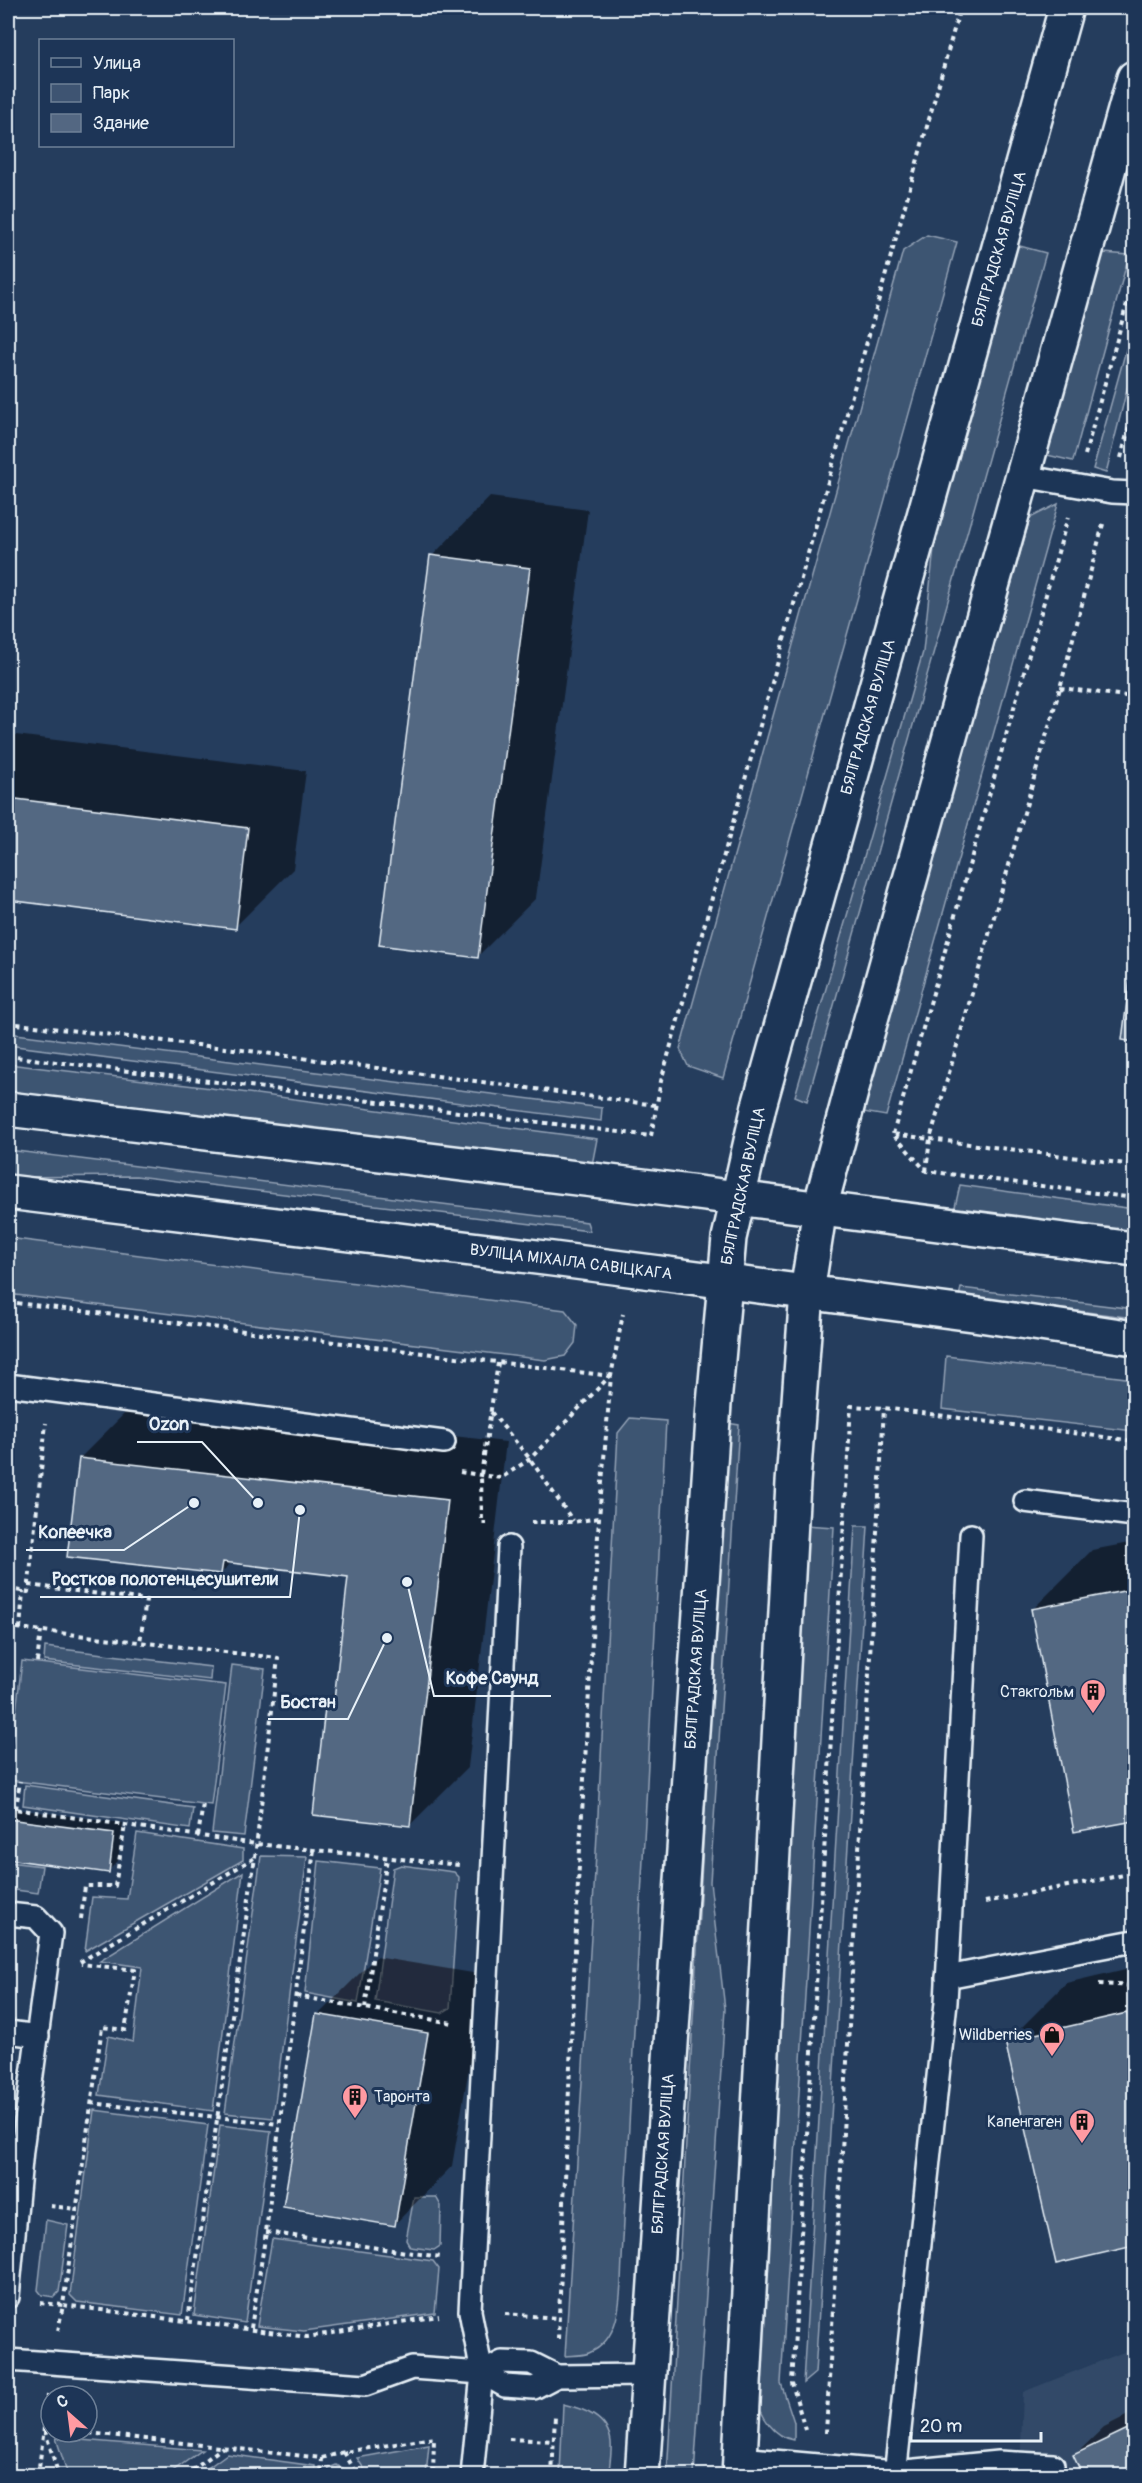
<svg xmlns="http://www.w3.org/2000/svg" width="1142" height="2483" viewBox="0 0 1142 2483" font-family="Pangolin,sans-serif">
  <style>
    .built { fill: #334a68 }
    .green { fill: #3e5472; stroke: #93a2b5; stroke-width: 1.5 }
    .shadow { fill: #0007 }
    .building { fill: #536782; stroke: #e8f1f8; stroke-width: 1.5 }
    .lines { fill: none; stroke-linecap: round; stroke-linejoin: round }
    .lane-casing { stroke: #e8f1f8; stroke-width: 26 }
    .secondary-casing { stroke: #e8f1f8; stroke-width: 38 }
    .path { stroke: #e8f1f8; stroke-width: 4; stroke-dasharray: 4.5 4.5; stroke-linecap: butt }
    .lane { stroke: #1d3557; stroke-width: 21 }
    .secondary { stroke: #1d3557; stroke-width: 33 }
    .labels { text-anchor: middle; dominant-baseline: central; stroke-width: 6; stroke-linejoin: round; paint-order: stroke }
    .street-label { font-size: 16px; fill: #e8f1f8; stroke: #1d3557 }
    .poi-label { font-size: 16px; fill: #e8f1f8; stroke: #1d3557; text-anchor: end }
    .leader { fill: none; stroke: #e8f1f8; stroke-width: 2 }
    .callout-dot { fill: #e8f1f8; stroke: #1d3557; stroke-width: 2 }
    .callout-label { font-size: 18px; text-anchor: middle; font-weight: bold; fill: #e8f1f8; stroke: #1d3557; stroke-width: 6; stroke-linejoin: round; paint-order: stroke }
  </style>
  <rect width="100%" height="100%" fill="#253d5d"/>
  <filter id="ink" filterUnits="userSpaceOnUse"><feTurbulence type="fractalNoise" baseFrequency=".0167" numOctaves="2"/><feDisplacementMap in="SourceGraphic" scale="12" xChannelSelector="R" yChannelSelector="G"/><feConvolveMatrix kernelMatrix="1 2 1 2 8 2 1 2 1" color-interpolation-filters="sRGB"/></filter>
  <g filter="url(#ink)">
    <polygon class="built" points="1134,2348 1134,2475 1020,2476 1023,2392"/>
    <g class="green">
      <polygon points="927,235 957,242 723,1078 688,1066 680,1049 903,251"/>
      <polygon points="1016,245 1046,253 807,1101 795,1096 923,652 936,529"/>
      <polygon points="1103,253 1129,255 1073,461 1047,455"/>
      <polygon points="1134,321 1134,361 1106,473 1093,469"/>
      <polygon points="1058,504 886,1116 863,1112 1030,518"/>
      <polygon points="8,1033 602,1108 601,1121 8,1045"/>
      <polygon points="8,1064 203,1087 597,1139 592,1165 8,1094"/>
      <polygon points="8,1150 587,1222 590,1231 136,1176 8,1177"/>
      <polygon points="960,1185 1134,1209 1134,1235 954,1211"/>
      <polygon points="8,1238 565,1310 577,1325 575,1343 565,1356 545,1360 8,1294"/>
      <polygon points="961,1288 1134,1309 1134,1318 959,1296"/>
      <polygon points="946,1356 1134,1379 1134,1431 942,1409"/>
      <path d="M630,1418L666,1421L622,2259C620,2290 624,2339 589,2353C582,2356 572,2355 565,2356L595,1872L618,1433Z"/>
      <polygon points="727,1423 739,1425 710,1882 725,2009 694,2475 667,2476"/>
      <path d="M804,1525L834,1527L781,2383L794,2422V2440C774,2437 760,2416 757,2397Z"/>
      <polygon points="855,1526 868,1526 815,2373 803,2383"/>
      <polygon points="45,1647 211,1667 210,1680 44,1661"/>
      <polygon points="22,1661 226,1685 211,1805 8,1780"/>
      <polygon points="232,1665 265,1669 244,1836 212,1833"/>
      <polygon points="25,1785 193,1808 190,1829 23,1805"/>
      <polygon points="137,1833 243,1849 243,1860 85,1951 92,1897 127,1899"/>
      <polygon points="261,1856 307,1857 273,2118 225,2113"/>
      <polygon points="319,1861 380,1868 358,2003 305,1993"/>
      <polygon points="8,1862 42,1866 38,1893 8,1889"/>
      <polygon points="401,1865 454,1872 459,1877 450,2008 442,2013 375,2001 393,1868"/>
      <polygon points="243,1872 213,2111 99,2095 108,2036 133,2042 142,1967 100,1961"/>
      <polygon points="94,2110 208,2125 182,2315 77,2302 70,2295"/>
      <polygon points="220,2125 271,2131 245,2323 194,2315"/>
      <polygon points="414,2197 436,2197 441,2206 440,2246 434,2250 410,2247 406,2240"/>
      <polygon points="46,2220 68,2225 59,2292 54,2297 42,2295 38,2290"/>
      <polygon points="272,2239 433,2261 439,2269 435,2313 304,2331 257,2326"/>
      <path d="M563,2404C584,2409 608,2417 611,2442C612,2453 609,2465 609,2475H560Z"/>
      <polygon points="56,2438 202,2450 167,2475 68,2475"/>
      <polygon points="429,2445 426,2475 368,2475 357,2458"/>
      <polygon points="227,2454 315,2466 315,2475 198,2475"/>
      <polygon points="336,2465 343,2468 347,2475 328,2475 329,2468"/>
    </g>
    <g class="shadow">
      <polygon points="490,497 588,510 536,898 478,956 432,556"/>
      <polygon points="8,734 306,771 293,869 235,927 8,899"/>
      <polygon points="1134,958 1134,1040 1124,1039"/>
      <polygon points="138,1400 506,1442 468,1767 410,1825 327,1700 336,1691 350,1575 232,1562 221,1573 80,1458"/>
      <polygon points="1134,1542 1134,1819 1075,1831 1033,1609 1092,1550"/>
      <polygon points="8,1808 123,1823 118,1861 108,1871 8,1858"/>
      <polygon points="376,1957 485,1975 452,2166 394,2225 318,2015"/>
      <polygon points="1134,1967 1134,2244 1057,2262 1007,2042 1066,1983"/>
      <polygon points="1134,2412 1134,2476 1128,2476 1075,2455 1104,2427"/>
      <polygon points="275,2472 282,2476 270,2476"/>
    </g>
    <g class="building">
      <polygon points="430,555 530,568 478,958 379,945"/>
      <polygon points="8,798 248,828 236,929 8,900"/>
      <polygon points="1134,946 1134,1042 1122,1040"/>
      <polygon points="79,1458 448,1500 410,1826 313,1815 326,1699 334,1700 348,1577 223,1562 221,1574 67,1557"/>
      <polygon points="1134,1589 1134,1821 1074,1832 1031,1609"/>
      <polygon points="8,1819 114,1833 109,1873 8,1859"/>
      <polygon points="1127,2013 1134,2044 1134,2246 1056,2264 1005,2041"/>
      <polygon points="316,2014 428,2033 395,2226 283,2207"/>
      <polygon points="1134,2426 1134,2476 1083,2476 1073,2455"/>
    </g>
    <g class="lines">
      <defs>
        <g id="lane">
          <polyline points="1023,476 1112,492 1134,493"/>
          <polyline points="8,1385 444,1442"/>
          <polyline points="1025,1501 1134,1515"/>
          <polyline points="8,1914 36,1917 51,1933 22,2150 8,2297"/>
          <polyline points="947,1977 1134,1941"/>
          <polyline points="8,2032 38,2036"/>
          <polyline points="8,2360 365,2385 412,2368 482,2373 505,2386 534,2388 557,2376"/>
          <polyline points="482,2373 502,2362 531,2363 557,2376 648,2375"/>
          <polyline points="740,2458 895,2472 998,2462 1053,2465"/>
          <polyline points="472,2476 482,2373 470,2311 509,1547"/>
          <polyline points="895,2476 946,2002 971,1535"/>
        </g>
        <g id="secondary">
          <polyline points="8,1109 643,1186 1134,1249"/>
          <polyline points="8,1192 553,1259 973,1314 1134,1338"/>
          <polyline points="642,2476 714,1404 729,1238 759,1106 1066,8"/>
          <polyline points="739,2476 793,1483 807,1292 820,1208 856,1073 1134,78"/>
        </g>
      </defs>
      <use href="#lane" class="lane-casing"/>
      <use href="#secondary" class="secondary-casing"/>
      <g class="path">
        <polyline points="1085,455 1134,278"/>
        <polyline points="1121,458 1134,406"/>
        <polyline points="1103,524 1060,688 930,1139 1134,1165"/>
        <polyline points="1060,688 1134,697"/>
        <polyline points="8,1023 242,1050 655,1105"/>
        <polyline points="8,1056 651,1136 661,1081 960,8"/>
        <polyline points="893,1134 1068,517"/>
        <polyline points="926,1171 930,1139 893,1134 926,1171 1134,1198"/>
        <polyline points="8,1302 611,1376"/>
        <polyline points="491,1412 530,1459 573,1521"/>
        <polyline points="460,1472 501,1478 530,1459 610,1376"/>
        <polyline points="531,1522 573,1522 599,1518"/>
        <polyline points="487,1523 482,1523 481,1475 498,1363"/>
        <polyline points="29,1585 146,1600 140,1642"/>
        <polyline points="8,1589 28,1592 46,1423"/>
        <polyline points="8,1627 278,1658 255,1857 188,2320"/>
        <polyline points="20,1629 23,1591"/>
        <polyline points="37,1662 41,1631"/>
        <polyline points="8,1683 14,1628"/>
        <polyline points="8,1808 256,1844 459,1865"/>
        <polyline points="16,1809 20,1781"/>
        <polyline points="198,1836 203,1804"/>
        <polyline points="985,1902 1134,1873"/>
        <polyline points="81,1919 85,1886 115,1886 125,1825"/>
        <polyline points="80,1962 254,1858"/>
        <polyline points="1099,1984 1134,1986"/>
        <polyline points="296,1996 452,2023"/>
        <polyline points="365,2008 387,1858"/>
        <polyline points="91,2103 279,2124"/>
        <polyline points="50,2206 77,2209"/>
        <polyline points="266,2232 441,2257"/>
        <polyline points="40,2303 63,2305 102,2027 125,2030 135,1970 81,1964"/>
        <polyline points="505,2314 558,2318"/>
        <polyline points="251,2328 266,2232 314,1849"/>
        <polyline points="58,2331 63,2305 307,2337 439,2316"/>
        <polyline points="558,2339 578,1883 599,1518 611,1376 623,1314"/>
        <polyline points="48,2395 44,2428 59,2476"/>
        <polyline points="805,2430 792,2383 851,1406 884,1408 1134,1441"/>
        <polyline points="80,2432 322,2458 321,2476"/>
        <polyline points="826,2433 884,1408"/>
        <polyline points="509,2439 554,2441"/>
        <polyline points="344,2452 358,2476"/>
        <polyline points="322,2458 344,2452 434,2438 433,2476"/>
        <polyline points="38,2476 44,2428 51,2429"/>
        <polyline points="185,2476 223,2447"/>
        <polyline points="552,2476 555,2416"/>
      </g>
      <use href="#lane" class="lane"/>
      <use href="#secondary" class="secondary"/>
    </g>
  </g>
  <defs>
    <symbol id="building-pin" viewBox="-11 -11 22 30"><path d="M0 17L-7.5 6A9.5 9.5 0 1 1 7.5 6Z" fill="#ff9aa2" stroke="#1d3557"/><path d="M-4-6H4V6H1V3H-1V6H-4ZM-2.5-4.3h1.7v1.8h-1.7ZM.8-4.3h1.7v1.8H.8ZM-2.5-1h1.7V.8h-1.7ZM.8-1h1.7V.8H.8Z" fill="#111"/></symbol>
    <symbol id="shop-pin" viewBox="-11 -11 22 30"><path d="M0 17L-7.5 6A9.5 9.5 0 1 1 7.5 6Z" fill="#ff9aa2" stroke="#1d3557"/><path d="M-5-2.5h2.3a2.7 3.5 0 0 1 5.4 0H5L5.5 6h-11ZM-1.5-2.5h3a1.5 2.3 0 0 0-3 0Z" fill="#111"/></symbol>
  </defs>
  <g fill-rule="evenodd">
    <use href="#building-pin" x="1078" y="1677" width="30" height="40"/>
    <use href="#shop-pin" x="1037" y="2020" width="30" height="40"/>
    <use href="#building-pin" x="340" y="2082" width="30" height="40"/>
    <use href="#building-pin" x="1067" y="2107" width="30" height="40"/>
  </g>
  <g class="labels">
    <g class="street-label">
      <text transform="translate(999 249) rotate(-74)">БЯЛГРАДСКАЯ ВУЛІЦА</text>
      <text transform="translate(868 717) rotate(-74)">БЯЛГРАДСКАЯ ВУЛІЦА</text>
      <text transform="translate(743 1186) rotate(-78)">БЯЛГРАДСКАЯ ВУЛІЦА</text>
      <text transform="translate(571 1262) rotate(7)">ВУЛІЦА МІХАІЛА САВІЦКАГА</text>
      <text transform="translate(696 1669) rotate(-86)">БЯЛГРАДСКАЯ ВУЛІЦА</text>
      <text transform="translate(663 2154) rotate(-86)">БЯЛГРАДСКАЯ ВУЛІЦА</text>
    </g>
    <g class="poi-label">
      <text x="1074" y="1692">Стакгольм</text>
      <text x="1032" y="2035">Wildberries</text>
      <text x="374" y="2097" text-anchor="start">Таронта</text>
      <text x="1062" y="2122">Капенгаген</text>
    </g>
  </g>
  <path class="leader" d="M258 1503L202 1442H137M194 1503L124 1550H26M300 1510L290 1597H40M407 1582L434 1696H551M387 1638L348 1719H268"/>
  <g class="callout-dot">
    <circle cx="258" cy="1503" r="6"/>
    <circle cx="194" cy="1503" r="6"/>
    <circle cx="300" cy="1510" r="6"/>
    <circle cx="407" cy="1582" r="6"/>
    <circle cx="387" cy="1638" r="6"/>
  </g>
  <g class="callout-label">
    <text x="169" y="1430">Ozon</text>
    <text x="75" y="1538">Копеечка</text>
    <text x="165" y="1585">Ростков полотенцесушители</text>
    <text x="492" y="1684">Кофе Саунд</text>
    <text x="308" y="1708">Бостан</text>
  </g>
  <rect width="1142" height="2483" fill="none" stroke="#1d3557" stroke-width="30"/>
  <rect x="15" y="15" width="1112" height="2453" fill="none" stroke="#e8f1f8" stroke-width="2" filter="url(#ink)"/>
  <rect x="39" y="39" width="195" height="108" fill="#1d3557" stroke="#6e8097" stroke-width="1.5"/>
  <rect x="51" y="58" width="30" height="9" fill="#1d3557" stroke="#6e8097" stroke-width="1.5"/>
  <text x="93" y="69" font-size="18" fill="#e8f1f8">Улица</text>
  <rect x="51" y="84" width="30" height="18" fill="#3e5472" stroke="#6e8097" stroke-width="1.5"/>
  <text x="93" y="99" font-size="18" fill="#e8f1f8">Парк</text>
  <rect x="51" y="114" width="30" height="18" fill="#536782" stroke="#6e8097" stroke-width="1.5"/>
  <text x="93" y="129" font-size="18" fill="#e8f1f8">Здание</text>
  <g transform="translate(69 2414) rotate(332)"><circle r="28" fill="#1d3557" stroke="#6e8097" stroke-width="1.5"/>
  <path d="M0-4.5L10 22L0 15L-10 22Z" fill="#ff9aa2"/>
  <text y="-9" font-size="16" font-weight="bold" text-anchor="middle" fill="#e8f1f8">С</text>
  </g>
  <path d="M911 2432v9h130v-9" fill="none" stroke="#e8f1f8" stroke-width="3"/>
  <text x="920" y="2432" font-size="18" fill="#e8f1f8" stroke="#1d3557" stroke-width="4.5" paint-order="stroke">20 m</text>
</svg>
